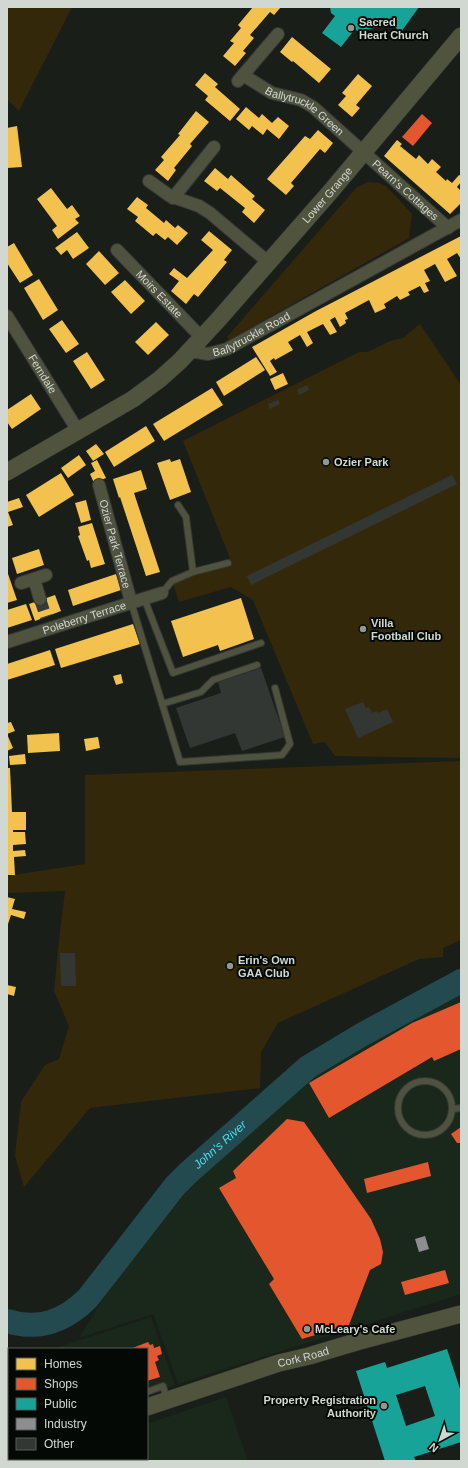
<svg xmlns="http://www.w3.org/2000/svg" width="468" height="1468" viewBox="0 0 468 1468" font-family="Helvetica,sans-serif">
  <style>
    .built { fill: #19281a }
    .green { fill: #34280b }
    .homes { fill: #f2c14e }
    .shops { fill: #e4572e }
    .public { fill: #17a398; fill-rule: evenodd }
    .industry { fill: #8d8d92 }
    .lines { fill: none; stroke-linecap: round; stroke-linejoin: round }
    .river { stroke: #224a4f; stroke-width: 24 }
    .building { fill: #323734 }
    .minor-tunnel { stroke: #353a35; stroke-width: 12; stroke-dasharray: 12 6; stroke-linecap: butt }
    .service-casing { stroke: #343734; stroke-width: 8 }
    .minor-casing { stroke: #343734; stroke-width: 14 }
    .secondary-casing { stroke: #343734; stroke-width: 18 }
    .service { stroke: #505240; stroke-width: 6 }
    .minor { stroke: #505240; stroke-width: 12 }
    .secondary { stroke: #51543d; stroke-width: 17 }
    .poi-dot { fill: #919791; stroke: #050905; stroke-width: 1.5 }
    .labels { text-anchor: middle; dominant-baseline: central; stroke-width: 4; stroke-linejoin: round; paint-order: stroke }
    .poi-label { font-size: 11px; font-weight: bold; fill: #d1d8d1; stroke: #050905; text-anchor: start }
    .street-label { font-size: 11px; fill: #d1d8d1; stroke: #050905 }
    .water-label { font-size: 12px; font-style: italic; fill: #4ddcef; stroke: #050905 }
  </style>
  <rect width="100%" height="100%" fill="#191e19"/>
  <g class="built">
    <polygon points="461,991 461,1294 178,1384 153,1314 79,1338 110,1288 192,1184 311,1074 446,998"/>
    <polygon points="151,1317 175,1385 147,1395 147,1349 52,1349"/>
    <polygon points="226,1397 248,1461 40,1461 46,1459 147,1459 147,1424"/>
  </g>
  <g class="green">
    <polygon points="7,7 72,7 19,111 7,99"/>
    <polygon points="368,182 380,183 387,187 412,214 409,238 229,340 227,337 357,187"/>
    <polygon points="420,324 461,385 461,758 335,756 325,742 313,744 253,600 231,587 179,602 171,577 230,558 183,441 359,352 368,352 390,341 403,338"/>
    <polygon points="461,761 461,940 443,948 443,957 419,959 278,1023 261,1052 260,1088 90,1108 24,1187 15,1156 21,1102 45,1065 59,1059 69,1026 54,991 60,931 65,891 7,893 7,876 85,864 85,775"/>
  </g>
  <g class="homes">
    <polygon points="253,7 281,7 274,15 270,12 250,35 254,38 243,51 246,53 235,66 223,56 234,43 230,41 241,28 238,25"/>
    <polygon points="292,37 331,69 319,83 293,61 292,62 280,52"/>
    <polygon points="205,73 218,84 215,87 240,109 230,121 205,100 208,96 195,85"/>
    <polygon points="358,74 372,86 356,105 360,108 352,117 338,105 346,96 342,93"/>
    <polygon points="246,107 259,118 262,114 272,123 278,117 289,126 279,139 267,129 263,135 252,126 249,130 236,119"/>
    <polygon points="196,111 209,122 190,144 192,146 174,168 176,170 168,181 155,170 164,160 161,157 180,135 178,134"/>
    <polygon points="17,126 22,167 7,168 7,128"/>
    <polygon points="318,130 333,143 325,153 320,149 291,183 294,186 286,195 267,179 305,136 310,139"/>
    <polygon points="397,140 402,144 400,146 416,159 419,155 428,164 432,159 441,167 436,172 446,181 447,179 452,183 459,175 461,176 461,182 457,187 461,191 461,203 450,214 384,156"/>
    <polygon points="215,168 228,179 231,175 255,196 252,199 265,210 254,223 242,212 245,208 220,188 217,191 204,181"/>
    <polygon points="51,188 67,209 72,205 80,216 75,219 79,223 58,239 52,230 57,226 37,199"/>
    <polygon points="137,197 148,205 146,208 164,223 166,220 175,228 178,225 188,233 177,245 168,237 165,240 156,233 153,236 135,221 138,217 127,209"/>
    <polygon points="209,231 232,250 224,260 227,262 198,297 194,294 186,304 171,291 179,281 169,274 174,268 187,278 213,250 201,240"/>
    <polygon points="77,232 89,248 73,259 67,250 61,255 55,248"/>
    <polygon points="461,236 461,259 457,253 447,259 457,276 445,282 435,264 424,270 430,281 425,283 429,291 424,293 420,286 408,292 410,295 400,300 397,296 384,304 386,308 375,313 369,300 345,313 348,319 345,320 346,323 340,327 335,317 330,320 337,332 330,335 323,324 307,332 313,343 307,347 300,335 288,342 293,350 275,360 274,358 270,361 277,372 270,376 252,347 316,311"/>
    <polygon points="14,243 33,275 20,283 7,263 7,247"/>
    <polygon points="99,251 119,273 105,285 86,264"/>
    <polygon points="39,279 58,310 43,320 24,288"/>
    <polygon points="125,280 145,301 131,314 111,292"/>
    <polygon points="62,320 79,344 66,353 49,329"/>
    <polygon points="156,322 169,335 148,355 135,342"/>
    <polygon points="87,352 105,380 91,389 73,361"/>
    <polygon points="256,357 265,370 224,396 216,382"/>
    <polygon points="283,373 288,384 275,390 270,379"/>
    <polygon points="212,388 223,405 164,441 153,424"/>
    <polygon points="31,394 41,409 12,429 7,422 7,410"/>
    <polygon points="146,426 155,441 114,467 105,452"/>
    <polygon points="96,444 104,454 93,461 86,451"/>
    <polygon points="79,455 86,465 68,478 61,468"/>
    <polygon points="170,459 171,462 180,459 191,492 170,500 157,463"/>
    <polygon points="97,460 106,478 94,483 90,474 95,471 91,463"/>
    <polygon points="141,470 147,489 134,493 160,572 146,576 120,497 119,498 113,479"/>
    <polygon points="61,473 74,495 39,517 26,495"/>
    <polygon points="19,498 23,507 8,512 13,525 7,527 7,502"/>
    <polygon points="86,500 91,520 81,523 75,503"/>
    <polygon points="92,523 105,564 91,568 89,560 87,561 78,536 80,535 78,527"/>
    <polygon points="39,549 44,565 17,574 12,558"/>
    <polygon points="7,571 17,600 7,603"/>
    <polygon points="116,574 121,590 73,606 68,590"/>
    <polygon points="55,595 61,611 35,621 29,604"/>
    <polygon points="241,598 254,639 220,651 218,645 183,657 171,621"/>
    <polygon points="26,604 32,620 7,628 7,610"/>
    <polygon points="133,624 140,644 61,668 55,649"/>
    <polygon points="50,650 55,665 7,680 7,664"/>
    <polygon points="121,674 123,683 116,685 113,676"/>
    <polygon points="11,722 15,731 7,734 13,748 7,751 7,723"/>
    <polygon points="59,733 60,751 28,753 27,735"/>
    <polygon points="98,737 100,748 86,751 84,739"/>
    <polygon points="25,754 26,764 10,765 9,756"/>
    <polygon points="7,768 10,768 12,812 26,812 26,830 13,830 13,832 25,832 26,844 13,845 13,851 25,850 26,856 14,857 15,875 7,875"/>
    <polygon points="7,897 15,899 12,909 26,912 24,919 11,915 7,927"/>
    <polygon points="7,985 16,987 14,996 7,994"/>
    <polygon points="9,1417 9,1441 7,1442 7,1418"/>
  </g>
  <g class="shops">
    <polygon points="422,114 432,123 413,146 402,137"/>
    <polygon points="461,1002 461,1049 434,1061 432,1057 329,1118 309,1083 412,1023"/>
    <polygon points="287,1119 304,1122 371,1219 380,1239 383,1252 381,1264 370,1270 349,1325 302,1339 269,1284 274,1279 219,1188 236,1178 233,1171"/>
    <polygon points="461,1127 461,1143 457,1143 451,1134"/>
    <polygon points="428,1162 431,1176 367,1193 364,1179"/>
    <polygon points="445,1270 449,1283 405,1295 401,1282"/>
    <polygon points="148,1342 150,1345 153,1344 154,1348 160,1346 162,1354 157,1356 159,1360 155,1362 160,1377 147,1381 147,1349 130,1349"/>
  </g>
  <g class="public">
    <polygon points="330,7 419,7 401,32 388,22 385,26 357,31 355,29 341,47 322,33 335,16 331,13"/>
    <path d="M447,1349L461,1392V1442L414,1457L416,1461H385L356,1371L385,1362L387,1368ZM425,1386L435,1416L406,1426L396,1395Z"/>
  </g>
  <polygon class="industry" points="425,1236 429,1249 419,1252 415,1239"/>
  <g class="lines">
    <path class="river" id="s1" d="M7,1321C39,1331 65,1321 88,1298L175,1186L188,1173L308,1067L363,1034L461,981"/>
  </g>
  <g class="building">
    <polygon points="307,385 309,390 299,395 297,390"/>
    <polygon points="278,400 280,404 270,409 268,404"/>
    <polygon points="452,475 457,484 251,585 247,576"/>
    <polygon points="261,668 285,737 242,751 235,733 190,748 176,708 221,693 218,682"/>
    <polygon points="363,702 366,708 369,707 372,713 377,711 378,713 387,709 393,722 358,738 345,709"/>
    <polygon points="60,953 75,953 76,986 61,986"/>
  </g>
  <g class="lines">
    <polyline class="minor-tunnel" points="40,599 46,617"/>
    <defs>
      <g id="service">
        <polyline points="178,505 186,517 193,572"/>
        <polyline points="162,593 172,581 193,572 228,563"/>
        <polyline points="144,598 173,673 261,643"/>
        <polyline points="131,602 180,762 282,755 290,744 275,688"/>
        <polyline points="162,704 201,692 213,680 257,665"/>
        <circle cx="425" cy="1108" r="27"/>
        <polyline points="453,1109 461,1108"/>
        <polyline points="147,1392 163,1386 167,1399"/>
      </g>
      <g id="minor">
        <polyline points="243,75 278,34"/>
        <path id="s2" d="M238,81L243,75L272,93L301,100L313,107L448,228"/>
        <polyline points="149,181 170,196 199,206 210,213 268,262"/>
        <polyline points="173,198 214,147"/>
        <path id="s3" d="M117,250L202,338"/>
        <path id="s4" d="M7,316L78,431"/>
        <path id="s5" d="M190,351L208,354L227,349L461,220"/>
        <path id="s6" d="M99,485L131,602"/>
        <polyline points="34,579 40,599"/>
        <polyline points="21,583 46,575"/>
        <path id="s7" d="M7,642L162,593"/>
      </g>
      <g id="secondary">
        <path id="s8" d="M7,472L133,399L160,379L180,361L218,320L331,191L461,36"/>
        <path id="s9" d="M147,1407L279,1363L309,1356L356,1342L461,1314"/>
        <polyline points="7,1456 9,1455"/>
      </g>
    </defs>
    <use href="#service" class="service-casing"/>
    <use href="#minor" class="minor-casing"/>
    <use href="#secondary" class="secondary-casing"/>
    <use href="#service" class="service"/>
    <use href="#minor" class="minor"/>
    <use href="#secondary" class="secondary"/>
  </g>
  <g class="poi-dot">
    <circle cx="351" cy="28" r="4"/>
    <circle cx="326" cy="462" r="4"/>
    <circle cx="363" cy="629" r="4"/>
    <circle cx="230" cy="966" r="4"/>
    <circle cx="307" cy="1329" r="4"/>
    <circle cx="384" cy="1406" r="4"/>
  </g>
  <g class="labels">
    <g class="poi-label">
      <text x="359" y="22">Sacred<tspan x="359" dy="13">Heart Church</tspan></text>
      <text x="334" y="462">Ozier Park</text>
      <text x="371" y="623">Villa<tspan x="371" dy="13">Football Club</tspan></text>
      <text x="238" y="960">Erin's Own<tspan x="238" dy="13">GAA Club</tspan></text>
      <text x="315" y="1329">McLeary's Cafe</text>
      <text x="376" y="1400" text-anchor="end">Property Registration<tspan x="376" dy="13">Authority</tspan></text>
    </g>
    <g class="street-label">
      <text stroke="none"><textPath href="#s2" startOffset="80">Ballytruckle Green</textPath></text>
      <text stroke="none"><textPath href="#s2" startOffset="210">Pearn's Cottages</textPath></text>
      <text stroke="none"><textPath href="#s8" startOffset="428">Lower Grange</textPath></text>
      <text stroke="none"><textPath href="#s3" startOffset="61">Moirs Estate</textPath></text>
      <text stroke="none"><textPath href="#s5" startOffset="66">Ballytruckle Road</textPath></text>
      <text stroke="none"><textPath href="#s4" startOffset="68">Ferndale</textPath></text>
      <text stroke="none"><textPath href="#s6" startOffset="61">Ozier Park Terrace</textPath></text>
      <text stroke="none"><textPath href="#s7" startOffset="81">Poleberry Terrace</textPath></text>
      <text stroke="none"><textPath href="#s9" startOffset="164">Cork Road</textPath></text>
    </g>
    <g class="water-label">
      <text stroke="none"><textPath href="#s1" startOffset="292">John's River</textPath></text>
    </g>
  </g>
  <rect width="468" height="1468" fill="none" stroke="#d1d8d1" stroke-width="16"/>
  <rect x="8" y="1348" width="140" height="112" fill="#050905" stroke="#575c57"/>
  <rect x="16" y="1358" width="20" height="12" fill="#f2c14e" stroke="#575c57"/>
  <text x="44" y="1368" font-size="12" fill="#d1d8d1">Homes</text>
  <rect x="16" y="1378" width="20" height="12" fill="#e4572e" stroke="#575c57"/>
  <text x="44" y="1388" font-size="12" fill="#d1d8d1">Shops</text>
  <rect x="16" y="1398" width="20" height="12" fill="#17a398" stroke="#575c57"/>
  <text x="44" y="1408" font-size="12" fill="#d1d8d1">Public</text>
  <rect x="16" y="1418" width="20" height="12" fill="#8d8d92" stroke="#575c57"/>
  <text x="44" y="1428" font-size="12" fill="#d1d8d1">Industry</text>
  <rect x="16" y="1438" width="20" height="12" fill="#323734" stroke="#575c57"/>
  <text x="44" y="1448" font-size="12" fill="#d1d8d1">Other</text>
  <g transform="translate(440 1440) rotate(220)" stroke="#050905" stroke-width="3" paint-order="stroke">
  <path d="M0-3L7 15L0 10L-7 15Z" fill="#d1d8d1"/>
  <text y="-6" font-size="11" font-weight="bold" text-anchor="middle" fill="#d1d8d1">N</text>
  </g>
</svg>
